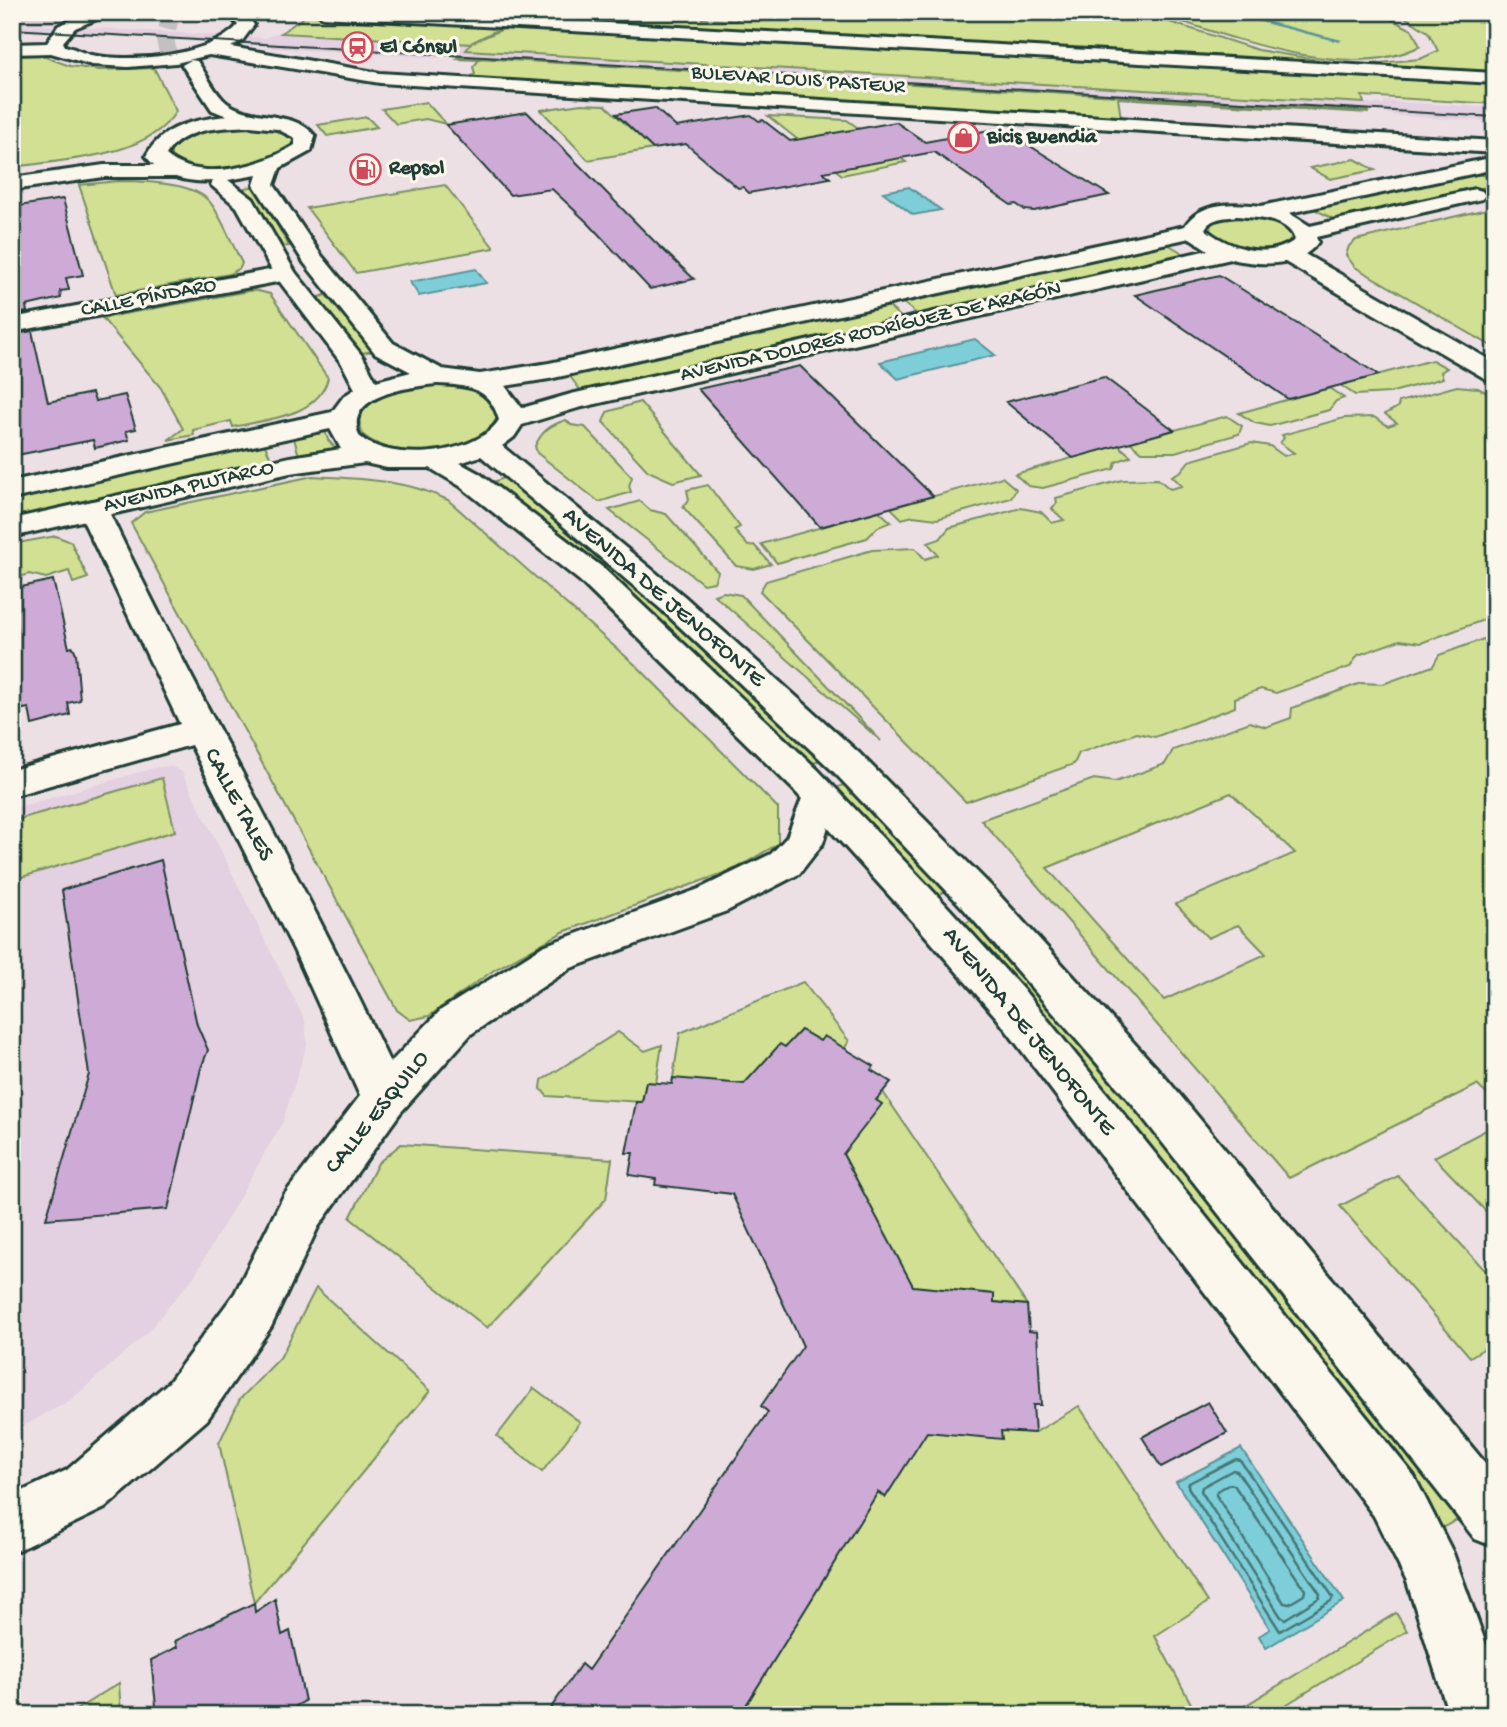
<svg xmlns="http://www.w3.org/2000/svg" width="1507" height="1727" viewBox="0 0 1507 1727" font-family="'Gochi Hand',sans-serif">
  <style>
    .built { fill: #e3d0e0 }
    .green { fill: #d1e093; stroke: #788e64; stroke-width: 2; fill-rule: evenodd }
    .water { fill: #7eced9; stroke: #589497; stroke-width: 2 }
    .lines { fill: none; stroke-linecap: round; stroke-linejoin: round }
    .shore { stroke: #457776; stroke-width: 2.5 }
    .stream { fill: #589497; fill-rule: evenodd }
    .building { fill: #cdabd6; stroke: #1f3d34; stroke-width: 2 }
    .major-tunnel { stroke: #c4bfc2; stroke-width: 18; stroke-dasharray: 18 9; stroke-linecap: butt }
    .minor-casing { stroke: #1f3d34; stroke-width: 6 }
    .major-casing { stroke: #1f3d34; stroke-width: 6 }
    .minor { fill: #fbf7ec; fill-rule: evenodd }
    .major { fill: #fbf7ec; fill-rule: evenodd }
    .tram { stroke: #1f3d34; stroke-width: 2 }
    .labels { text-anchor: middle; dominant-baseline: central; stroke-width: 6; stroke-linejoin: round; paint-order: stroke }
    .far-poi-label { font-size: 21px; font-weight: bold; fill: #1f3d34; stroke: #fbf7ec; text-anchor: start }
    .far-street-label { font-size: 21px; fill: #1f3d34; stroke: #fbf7ec }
    .street-label { font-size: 24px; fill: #1f3d34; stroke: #fbf7ec }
  </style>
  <rect width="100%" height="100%" fill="#ede0e5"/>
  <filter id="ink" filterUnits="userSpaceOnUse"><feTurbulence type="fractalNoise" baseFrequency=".0143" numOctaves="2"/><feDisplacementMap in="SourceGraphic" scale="14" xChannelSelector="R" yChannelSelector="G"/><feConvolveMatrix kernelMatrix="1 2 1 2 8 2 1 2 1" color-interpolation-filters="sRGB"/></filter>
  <g filter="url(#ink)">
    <g class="built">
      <polygon points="12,12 84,12 52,24 12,22"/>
      <polygon points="12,23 266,38 276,33 472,44 467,50 1384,104 1384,101 1495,108 1495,122 1389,115 1387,112 442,56 439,58 270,48 272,46 12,30"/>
      <polygon points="170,766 182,772 305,1021 307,1044 283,1121 195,1275 146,1334 71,1400 12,1432 12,809 157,767"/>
    </g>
    <g class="green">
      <polygon points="412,12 666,12 704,14 702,19 736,21 738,18 753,19 753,12 1138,12 1258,50 1343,64"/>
      <path d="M1153,12H1378L1412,30L1420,46C1348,84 1225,35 1153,12Z"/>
      <polygon points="1397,12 1491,12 1495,15 1495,72 1359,65 1420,59 1438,51 1428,32"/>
      <polygon points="307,15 505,26 471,43 510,26 1495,83 1495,104 1362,96 1364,103 466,50 471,44 281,33"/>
      <path d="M12,52L37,54L70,66L99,70L154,68L176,111C149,158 61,160 12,167Z"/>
      <polygon points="459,57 1368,111 1368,113 1118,98 1121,118 470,77 475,74 473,67 479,60 457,59"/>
      <polygon points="426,102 446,124 426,119 396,124 382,109"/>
      <polygon points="581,104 605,105 653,149 588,160 541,110"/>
      <polygon points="768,116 847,120 906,162 842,175"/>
      <polygon points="367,117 377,127 327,136 318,125"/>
      <path d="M243,125C260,127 286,124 294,142L287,152C257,163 197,186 171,157V148C190,129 218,128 243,125Z"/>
      <polygon points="1355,159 1375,170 1330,179 1310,168"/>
      <polygon points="1475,174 1495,177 1495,185 1337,221 1314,209"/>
      <path d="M118,181C141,181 191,182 208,200C219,210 234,249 242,263L240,268L230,274L116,295L79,185Z"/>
      <polygon points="445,185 494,248 356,273 307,208"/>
      <polygon points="255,186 289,246 281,247 251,197 241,189"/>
      <polygon points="1495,207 1495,348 1355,267 1346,255 1349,246 1356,240"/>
      <path d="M1249,215C1265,219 1286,220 1292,237C1276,259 1227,248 1210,232L1211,222L1217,218Z"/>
      <polygon points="1166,243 1186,255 918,315 901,301"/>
      <path d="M254,290L270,294L328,378C318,417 267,419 233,427L231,421L193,430L194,435L168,440L183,429L161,388L102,318Z"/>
      <polygon points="326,295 373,351 362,353 316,298"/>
      <polygon points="887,305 903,319 581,391 568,374"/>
      <polygon points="1432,360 1447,368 1441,372 1443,378 1389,393 1355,395 1340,385"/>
      <path d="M434,381L478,387L499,409C491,459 393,463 362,434L359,419C370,389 407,387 434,381Z"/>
      <polygon points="1457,386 1478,388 1495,397 1495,607 1489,609 1489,618 1421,643 1400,640 1358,655 1350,667 1276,693 1261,689 1235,698 1235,707 1155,737 1137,733 1079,753 1074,764 966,802 760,591 766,581 872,550 915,548 925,559 938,555 928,543 940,539 949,528 1021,508 1041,512 1052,523 1064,520 1052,509 1057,503 1056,498 1122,480 1158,479 1170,489 1182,486 1172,476 1181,471 1189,461 1251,443 1270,446 1284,456 1294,453 1280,443 1284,438 1282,435 1344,418 1374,417 1388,426 1397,423 1385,414 1398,407 1399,402"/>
      <polygon points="1329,388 1344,398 1336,401 1329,410 1270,426 1255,423 1239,413"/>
      <polygon points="640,402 701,475 673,482 648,471 603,422 607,412"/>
      <polygon points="1227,416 1242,426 1239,434 1175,452 1142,452 1130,442"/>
      <path d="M566,420L571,425L585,427L632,477L629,486L631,492L599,502L537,453L535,446C542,431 550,425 566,420Z"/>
      <polygon points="324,428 328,440 338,451 299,456 293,435"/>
      <polygon points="264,443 272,461 19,518 15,498"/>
      <polygon points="1118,445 1131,456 1116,462 1114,469 1043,488 1028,486 1015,474"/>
      <path d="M313,476C360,479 405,479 448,500L640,669L778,808V844L737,868L563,932L494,970L429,1016L410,1020L397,1010L131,523L145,512Z"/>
      <polygon points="1002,477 1016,489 1011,498 937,519 913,516 902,519 891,508"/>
      <polygon points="504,478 669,614 822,759 812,764 660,620 493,482"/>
      <polygon points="708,485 740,527 734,530 748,546 754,545 771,564 754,569 736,566 683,507 689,500 687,490"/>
      <polygon points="640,501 650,510 666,514 718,572 714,582 703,584 609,510"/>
      <polygon points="879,511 891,522 878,527 867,538 777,563 761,544"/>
      <polygon points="56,536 71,542 88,578 73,583 69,571 46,578 29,574 12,579 12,544"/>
      <polygon points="723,592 741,595 881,741 714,595"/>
      <path d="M1495,635V1102L1477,1085L1289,1178L981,820L1094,779L1115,782L1165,764L1173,750L1250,722L1266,727L1291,718L1292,708L1361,683L1383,684L1433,666L1439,655ZM1231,793L1295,853L1176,904L1208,938L1238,925L1266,954L1164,1000L1047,868Z"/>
      <polygon points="162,778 175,831 12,880 12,821"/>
      <polygon points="847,783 948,890 935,897 836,788"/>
      <polygon points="974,919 1102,1066 1463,1517 1440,1529 1413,1486 1239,1259 1091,1073 961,925"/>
      <polygon points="803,982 849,1041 842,1053 801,1030 751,1085 672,1084 680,1033"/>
      <polygon points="618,1032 645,1051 662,1045 656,1083 646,1082 642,1102 547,1096 541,1089 542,1080"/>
      <polygon points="883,1092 1027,1305 908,1294 835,1153"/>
      <polygon points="1490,1128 1495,1133 1495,1221 1434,1157"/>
      <polygon points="401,1144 612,1159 606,1199 487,1328 350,1218 378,1163"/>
      <polygon points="1398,1176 1495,1281 1495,1342 1470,1357 1340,1206"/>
      <polygon points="316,1288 430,1391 254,1603 219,1443 240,1399 280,1358"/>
      <polygon points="534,1388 580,1422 542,1472 497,1436"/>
      <polygon points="1079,1406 1208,1602 1155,1636 1197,1715 740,1715 914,1433 932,1424 1034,1433"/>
      <polygon points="1396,1613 1407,1631 1269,1715 1230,1715"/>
      <polygon points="119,1683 121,1715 68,1715"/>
    </g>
    <g class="water">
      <polygon points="909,187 941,210 913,215 883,192"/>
      <polygon points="476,269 486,283 419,296 410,282"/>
      <polygon points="975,339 995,355 898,379 880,362"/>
      <polygon points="1241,1448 1344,1601 1266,1648 1259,1636 1270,1629 1176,1482"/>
    </g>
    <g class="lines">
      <g class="shore">
        <polygon points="1236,1459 1240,1460 1333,1597 1331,1601 1280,1631 1188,1487 1189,1483"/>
        <polygon points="1233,1470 1237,1471 1320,1594 1319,1598 1285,1619 1281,1617 1201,1491 1202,1487"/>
        <polygon points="1230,1484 1234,1485 1305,1590 1304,1595 1289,1604 1284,1603 1216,1495 1217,1491"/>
      </g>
      <polygon class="stream" points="1221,12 1230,12 1342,40 1339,42"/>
    </g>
    <g class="building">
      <polygon points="655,108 676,127 751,115 759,121 763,120 790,141 896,122 925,142 995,129 1009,137 1014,136 1109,195 1034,211 1025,210 1016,204 1011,205 934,152 823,172 830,178 749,193 743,187 738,188 686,144 653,149 616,114"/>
      <polygon points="527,112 654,241 694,279 650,289 588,223 552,189 510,195 446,125"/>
      <polygon points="63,199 83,275 66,278 69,290 60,291 61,298 26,306 27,312 12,315 12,207"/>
      <polygon points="1219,275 1379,375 1288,399 1135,295"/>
      <polygon points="32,331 48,402 92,393 95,401 125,395 136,429 126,431 129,440 95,448 93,440 12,456 12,335"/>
      <polygon points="800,366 933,496 820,527 698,389"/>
      <polygon points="1104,377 1174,430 1073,458 1006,402"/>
      <polygon points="53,580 69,648 73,647 76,653 80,700 68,703 70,715 32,725 29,708 12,711 12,589"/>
      <polygon points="161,860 197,1025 208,1050 201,1068 168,1209 46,1219 89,1074 62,890"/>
      <polygon points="801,1030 820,1041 824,1036 874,1066 871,1070 891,1082 876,1100 882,1104 843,1154 913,1286 994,1294 994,1302 1027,1305 1029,1331 1037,1332 1041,1405 1033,1405 1035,1433 1001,1431 1002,1439 927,1432 885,1498 878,1492 740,1715 546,1715 581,1664 588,1670 768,1412 761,1406 803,1346 732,1194 655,1185 656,1179 629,1175 633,1153 626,1153 636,1102 642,1102 646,1082 672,1084 673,1078 744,1084 780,1044 785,1047"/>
      <polygon points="1208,1402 1227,1433 1161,1467 1142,1437"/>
      <polygon points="275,1599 282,1635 290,1631 305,1701 296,1706 298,1715 157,1715 151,1660 177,1647 175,1641 254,1603 255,1612"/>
    </g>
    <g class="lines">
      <polyline class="major-tunnel" points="171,12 165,39 171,66"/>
      <defs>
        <g id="minor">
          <path d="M87,12H114L75,28L63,42L65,46C74,48 82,53 91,55C130,63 212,56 238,25L226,12H245L254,25L242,41L231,47L380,73L1495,141V153L380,83L209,55L176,63L128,67L92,65L51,53L12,54V44L47,43L58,26Z"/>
          <polygon points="315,12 413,12 1495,73 1495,83 323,17"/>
          <polygon points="104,165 176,165 183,167 186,171 183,175 176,177 104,177 12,190 12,178"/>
          <polygon points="1288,247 1296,249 1495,363 1495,382 1486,379 1280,259 1277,254 1280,249"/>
          <polygon points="285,267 293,269 296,274 293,279 12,332 12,318"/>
          <path d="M93,501L103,504L108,510C197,697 302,876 390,1063L441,1010L543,946L699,889L771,854L787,837L806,788L819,784L832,788L837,797L823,843L799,874L727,911L571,968L471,1034L400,1113L318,1227L271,1327L207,1420L105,1508L12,1553V1496L67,1470L169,1382L235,1293L284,1195L360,1096L294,950L191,745L12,796V770L180,724L78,510L83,504Z"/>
        </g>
        <path id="major" d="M191,60L197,61C206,73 215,94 227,103C252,121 295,110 315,136L311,151L280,168L274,185L321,255L393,343L442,369L480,374L549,363L1185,226C1200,201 1235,203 1261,206L1495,157V169L1289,213L1310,226L1475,189L1482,191L1485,195L1482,199L1316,237L1318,242C1299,269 1259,265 1231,259L578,408L522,425L514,437L502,446L684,596L859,753L991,886L1164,1076L1495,1475V1547L1475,1539L1132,1104L963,908L833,771L662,610L481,456L460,463L480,474L602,567L818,770L946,905L1027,994L1414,1476L1453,1553L1495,1669V1715H1449L1407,1582L1374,1516L997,1018L918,927L792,788L580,581L460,486L430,468H387L365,463L290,473L12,537V519L290,457L341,449L330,429L12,499V481L332,412L344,396L355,389L342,364L274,274L237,207L211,185L213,181C189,183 161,177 146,156C163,125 194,120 227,116L212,110L182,65ZM250,126L277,129L295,138V145C261,166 200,184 166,155C182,127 222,128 250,126ZM257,175L254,185L305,264L375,353L411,372L376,381L363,357L295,272L253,199L228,180ZM1237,216C1256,218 1289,218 1295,240C1268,260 1230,249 1205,229C1211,217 1225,218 1237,216ZM1190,238L1208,250L571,394L522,408L505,386L549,379ZM437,384C467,385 490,387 499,420C476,456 390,464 359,436C344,394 410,387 437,384Z"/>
      </defs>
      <use href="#minor" class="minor-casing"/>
      <use href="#major" class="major-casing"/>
      <use href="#minor" class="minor"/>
      <use href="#major" class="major"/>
      <polyline class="tram" points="12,29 1495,117"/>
    </g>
  </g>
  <defs>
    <symbol id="station-ring" viewBox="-11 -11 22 22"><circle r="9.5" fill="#fbf7ec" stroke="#d1495b" stroke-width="1.5"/><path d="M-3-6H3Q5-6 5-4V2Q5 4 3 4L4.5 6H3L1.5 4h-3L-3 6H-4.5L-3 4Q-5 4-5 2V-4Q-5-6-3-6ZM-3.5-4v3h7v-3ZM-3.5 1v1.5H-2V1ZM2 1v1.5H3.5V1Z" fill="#d1495b"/></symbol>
    <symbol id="shop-ring" viewBox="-11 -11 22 22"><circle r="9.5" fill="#fbf7ec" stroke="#d1495b" stroke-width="1.5"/><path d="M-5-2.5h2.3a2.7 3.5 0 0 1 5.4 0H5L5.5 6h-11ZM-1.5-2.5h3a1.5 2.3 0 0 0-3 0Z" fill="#d1495b"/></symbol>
    <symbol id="fuel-ring" viewBox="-11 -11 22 22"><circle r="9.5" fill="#fbf7ec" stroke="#d1495b" stroke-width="1.5"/><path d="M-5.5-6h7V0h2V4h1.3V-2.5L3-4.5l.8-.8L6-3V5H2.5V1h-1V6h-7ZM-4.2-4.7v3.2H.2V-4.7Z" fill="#d1495b"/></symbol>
  </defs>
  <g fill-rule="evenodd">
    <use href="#station-ring" x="340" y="30" width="35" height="35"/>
    <use href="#shop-ring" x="946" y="120" width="35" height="35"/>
    <use href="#fuel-ring" x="348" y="152" width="35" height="35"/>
  </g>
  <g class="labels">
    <g class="far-poi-label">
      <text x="380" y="48">El Cónsul</text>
      <text x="987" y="138">Bicis Buendia</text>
      <text x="389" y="169">Repsol</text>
    </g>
    <g class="far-street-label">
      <text transform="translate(798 81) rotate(4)">BULEVAR LOUIS PASTEUR</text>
      <text transform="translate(149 299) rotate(-11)">CALLE PÍNDARO</text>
      <text transform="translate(871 333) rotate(-13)">AVENIDA DOLORES RODRÍGUEZ DE ARAGÓN</text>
      <text transform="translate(189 488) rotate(-13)">AVENIDA PLUTARCO</text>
    </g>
    <g class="street-label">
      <text transform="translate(663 598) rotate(41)">AVENIDA DE JENOFONTE</text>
      <text transform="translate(238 805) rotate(62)">CALLE TALES</text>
      <text transform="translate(1028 1032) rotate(51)">AVENIDA DE JENOFONTE</text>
      <text transform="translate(378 1113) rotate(-51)">CALLE ESQUILO</text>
    </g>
  </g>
  <rect width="1507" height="1727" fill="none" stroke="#fbf7ec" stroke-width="42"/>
  <rect x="21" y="21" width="1465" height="1685" fill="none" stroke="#1f3d34" stroke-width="2.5" filter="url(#ink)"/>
</svg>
